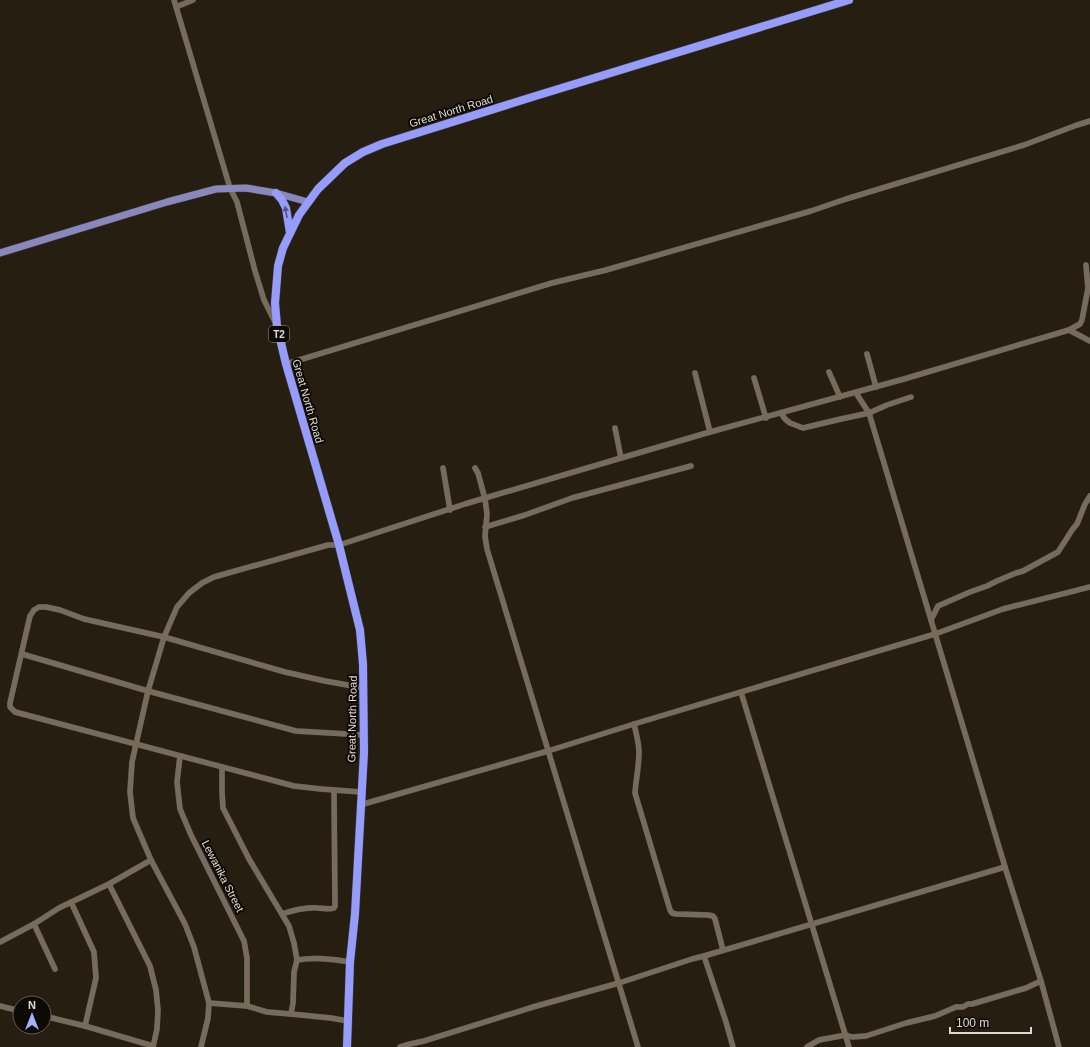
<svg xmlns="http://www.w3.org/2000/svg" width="1090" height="1047" viewBox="0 0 1090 1047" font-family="Arial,sans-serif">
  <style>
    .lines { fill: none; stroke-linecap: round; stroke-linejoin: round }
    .minor-casing { stroke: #423a33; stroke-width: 6 }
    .major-casing { stroke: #423a33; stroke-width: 8 }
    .highway-casing { stroke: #423a33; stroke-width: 9 }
    .minor { stroke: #776b5d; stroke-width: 5.5 }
    .major { stroke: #8988bc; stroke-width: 7 }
    .highway { stroke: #959cfb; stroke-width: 8 }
    .oneway { fill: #515280 }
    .labels { text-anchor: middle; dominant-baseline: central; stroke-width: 4; stroke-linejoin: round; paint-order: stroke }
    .shield { fill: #0d0905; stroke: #a19b95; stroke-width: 1 }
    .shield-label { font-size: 10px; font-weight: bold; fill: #e1dad3 }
    .street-label { font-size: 11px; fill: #e1dad3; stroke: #0d0905 }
  </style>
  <rect width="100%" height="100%" fill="#271e12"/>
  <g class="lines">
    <defs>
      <g id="minor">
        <polyline points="174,0 230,188 237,202 255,271 264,300 275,322"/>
        <polyline points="176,7 193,0"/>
        <polyline points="1069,330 1090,341"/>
        <polyline points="867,354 876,387"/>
        <polyline points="286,364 552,283 606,270 811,211 846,199 1024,145 1077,125 1090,121"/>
        <polyline points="829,372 840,397"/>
        <polyline points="695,373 710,432"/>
        <polyline points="754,378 766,418"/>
        <polyline points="856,393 869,413 1005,867 1041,981 1059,1047"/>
        <polyline points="781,413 785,419 790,423 803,428 841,419 869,413 887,405 911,397"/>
        <polyline points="615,428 621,458"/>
        <polyline points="443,468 450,510"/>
        <polyline points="475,468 478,473 485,499 487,514 485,536 487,549 638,1047"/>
        <polyline points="485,527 525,515 572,498 691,466"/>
        <polyline points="931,620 938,606 970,592 987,586 997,581 1016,573 1023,571 1058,552 1067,538 1072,530 1077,524 1085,504 1090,496"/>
        <polyline points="22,654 148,691 296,731 364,735"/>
        <polyline points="741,692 849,1047"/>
        <path d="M634,724C636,733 639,743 639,752C639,766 636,779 635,793L670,910L672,913L676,914L708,915L713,916L715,919L723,950"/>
        <polyline points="180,756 177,782 180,809 191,835 244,941 247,958 247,1006"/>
        <polyline points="361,792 321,789 294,786 15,712 10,707 10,703 30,616 34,610 39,607 46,607 60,610 84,619 164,637 285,672 325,681 364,688"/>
        <polyline points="360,805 548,751 634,724 935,634 1003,609 1090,587"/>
        <polyline points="109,884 150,966 156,990 158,1010 157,1029 153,1047"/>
        <polyline points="71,902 94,952 96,978 85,1026"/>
        <path d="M282,914C294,910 305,907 318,908C324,908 329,910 334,908L335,906L334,790"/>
        <polyline points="0,942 34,924"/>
        <polyline points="704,956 1005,867"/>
        <path d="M297,960C316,957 331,959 350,962"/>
        <polyline points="55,969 34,924 59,908 109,884 151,860"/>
        <polyline points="209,1003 247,1006 267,1012 291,1014 293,1003 294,972 297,960 294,943 289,926 249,859 223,808 222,792 222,767"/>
        <polyline points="0,1006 20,1011"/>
        <polyline points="291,1014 331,1018 348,1021"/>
        <polyline points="44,1016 85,1026 153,1046"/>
        <polyline points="201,1047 208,1018 209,1003 194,947 185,924 151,860 133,818 130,792 132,762 148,691 164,637 177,607 189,593 202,583 214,577 328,545 339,545 465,504 621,458 710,432 904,379 1069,330 1080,324 1082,320 1088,288 1086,265"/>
        <polyline points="400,1047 410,1044 424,1041 533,1007 619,983 692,959 704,956 726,1022 733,1047"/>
        <polyline points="807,1047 819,1040 846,1035 852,1037 866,1036 906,1023 935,1016 956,1007 963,1007 968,1004 972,1004 1026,988 1041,981"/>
      </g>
      <polyline id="major" points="0,253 167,202 216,189 246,188 276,193 308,202"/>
      <g id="highway">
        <polyline points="276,193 282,200 286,208 290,233"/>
        <polyline points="347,1047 350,962 355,914 364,752 363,664 360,630 339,545 286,364 277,326 275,303 278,266 283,248 299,215 318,189 345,163 363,152 382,144 529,98 849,0"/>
      </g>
    </defs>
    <use href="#minor" class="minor-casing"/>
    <use href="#major" class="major-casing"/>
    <use href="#highway" class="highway-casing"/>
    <use href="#minor" class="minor"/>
    <use href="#major" class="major"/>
    <use href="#highway" class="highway"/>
  </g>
  <defs><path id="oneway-solid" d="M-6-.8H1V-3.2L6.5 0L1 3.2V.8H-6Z"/></defs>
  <use class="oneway" href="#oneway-solid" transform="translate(286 212) rotate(-100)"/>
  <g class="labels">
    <rect class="shield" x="269" y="326" width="20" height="16" rx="3"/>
    <g class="shield-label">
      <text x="279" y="334">T2</text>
    </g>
    <g class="street-label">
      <text transform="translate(451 111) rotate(-17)">Great North Road</text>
      <text transform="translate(308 401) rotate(74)">Great North Road</text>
      <text transform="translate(352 719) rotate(-89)">Great North Road</text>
      <text transform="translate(223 876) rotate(63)">Lewanika Street</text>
    </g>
  </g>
  <g transform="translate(32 1015)"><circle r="19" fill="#0d0905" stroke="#625d57"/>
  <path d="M0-3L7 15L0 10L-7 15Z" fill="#a8b0fc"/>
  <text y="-6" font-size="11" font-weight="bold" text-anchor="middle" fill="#e1dad3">N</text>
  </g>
  <path d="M950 1027v6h81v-6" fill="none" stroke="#e1dad3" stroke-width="2"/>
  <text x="956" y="1027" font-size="12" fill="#e1dad3" stroke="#0d0905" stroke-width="3" paint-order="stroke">100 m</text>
</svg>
